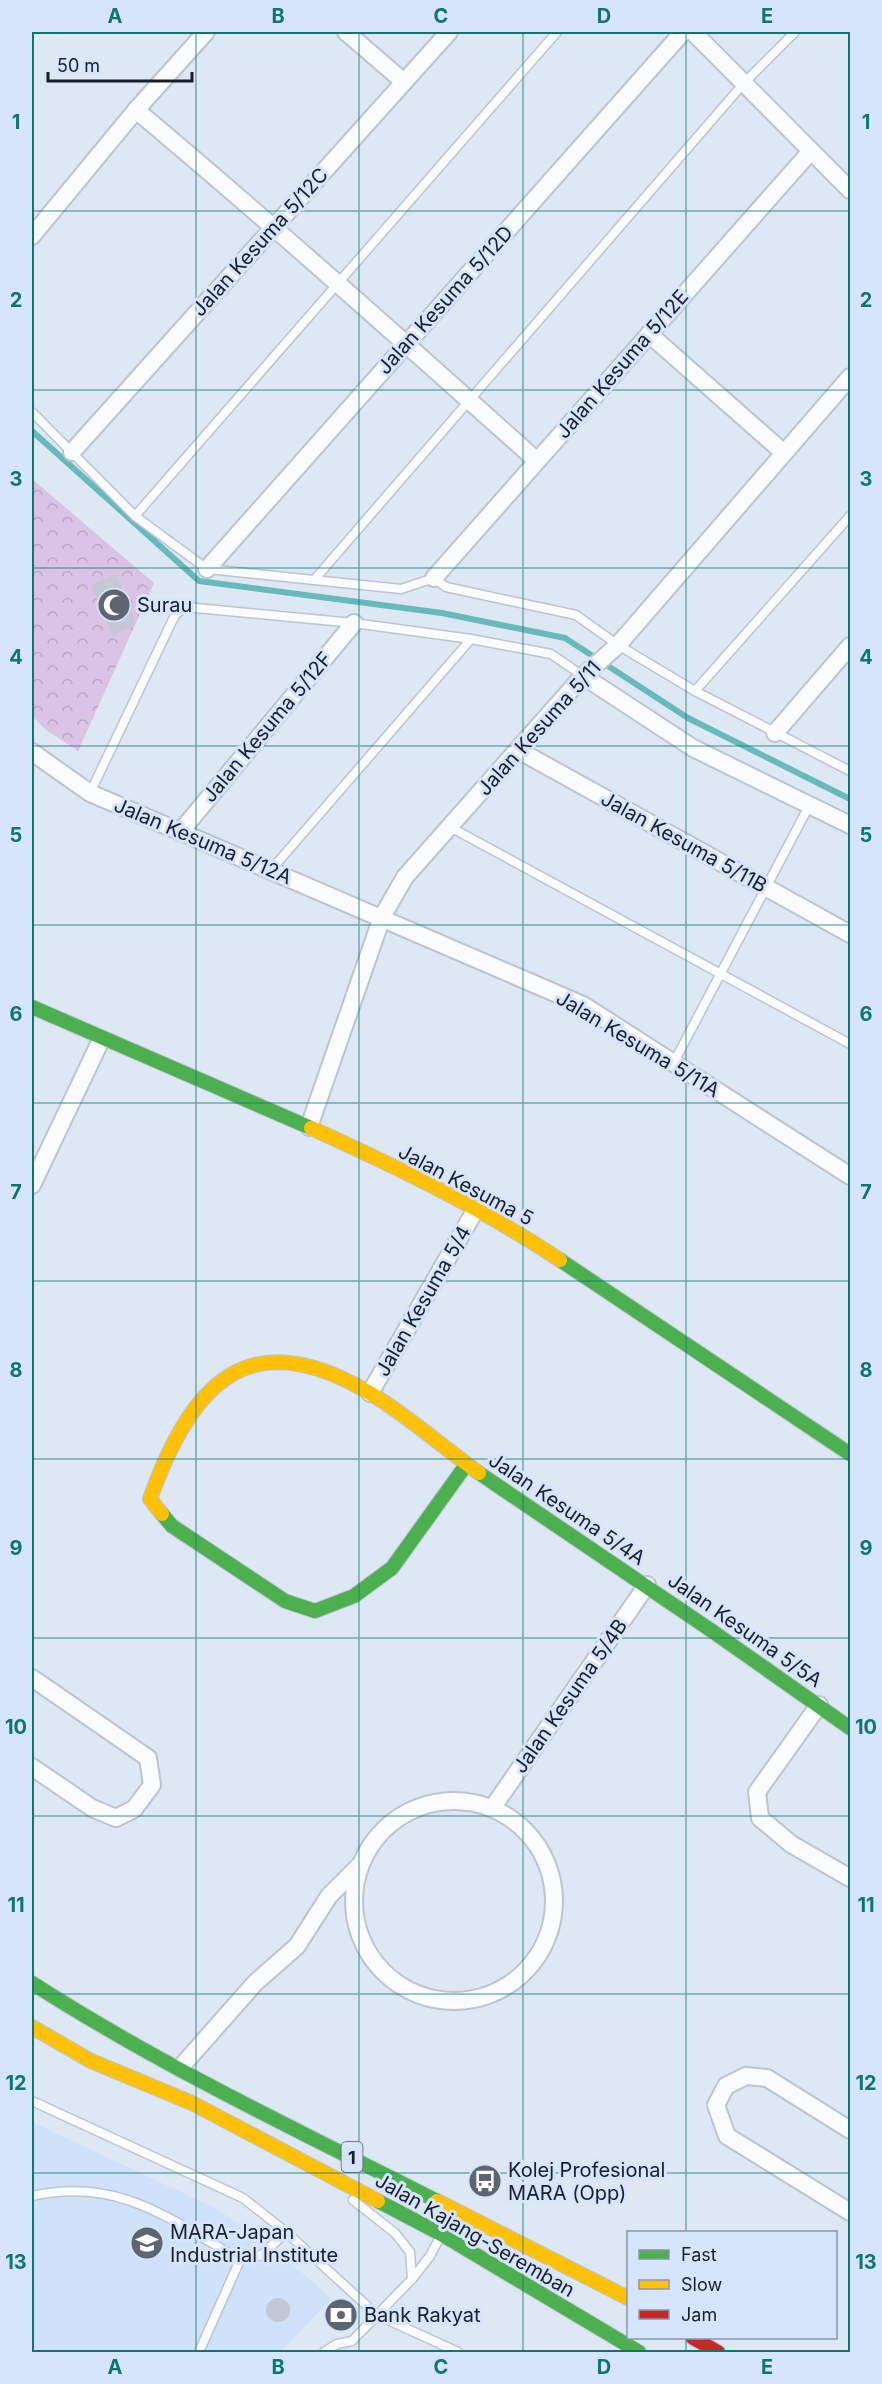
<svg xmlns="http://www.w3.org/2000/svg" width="882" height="2384" viewBox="0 0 882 2384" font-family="Inter,sans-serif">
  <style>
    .built { fill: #d0e1fa }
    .park { fill: url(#park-crowns) }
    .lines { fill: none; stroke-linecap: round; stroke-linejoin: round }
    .stream { stroke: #68b9bb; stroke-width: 6 }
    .building { fill: #c4c8d4 }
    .lane-casing { stroke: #bcc4cf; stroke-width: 11 }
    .street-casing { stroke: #bcc4cf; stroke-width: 20 }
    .fast-casing { stroke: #bcc4cf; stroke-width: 16 }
    .slow-casing { stroke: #bcc4cf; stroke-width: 16 }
    .jam-casing { stroke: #bcc4cf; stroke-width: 16 }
    .lane { stroke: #fafbfd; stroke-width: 8 }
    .street { stroke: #fafbfd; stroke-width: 16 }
    .fast { stroke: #4caf50; stroke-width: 14 }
    .slow { stroke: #ffc107; stroke-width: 14 }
    .jam { stroke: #c62828; stroke-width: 14 }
    .grid { fill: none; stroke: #0f766e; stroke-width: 1.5; stroke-opacity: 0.55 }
    .labels { text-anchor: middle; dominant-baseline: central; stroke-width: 6; stroke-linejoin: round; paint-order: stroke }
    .shield { fill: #d6e5fc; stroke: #515a68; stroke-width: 1.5 }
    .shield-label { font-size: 18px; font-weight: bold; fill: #181f29 }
    .street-label { font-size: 20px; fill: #181f29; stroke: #d6e5fc }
    .poi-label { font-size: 20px; fill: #181f29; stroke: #d6e5fc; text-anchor: start }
    .neatline { fill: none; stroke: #0f766e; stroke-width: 2 }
    .grid-label { font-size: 20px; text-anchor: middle; font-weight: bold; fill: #0f766e }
  </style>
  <defs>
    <pattern id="park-crowns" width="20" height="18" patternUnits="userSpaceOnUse" patternTransform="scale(1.5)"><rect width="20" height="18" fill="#dbc3e6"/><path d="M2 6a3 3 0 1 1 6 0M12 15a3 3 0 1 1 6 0" fill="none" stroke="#bba7c5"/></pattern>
  </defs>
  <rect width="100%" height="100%" fill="#dee7f4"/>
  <polygon class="built" points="32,2122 219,2210 306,2276 331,2299 280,2352 32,2352"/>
  <polygon class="park" points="32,479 154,583 78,751 46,730 32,716"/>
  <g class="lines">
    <polyline class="stream" points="32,431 199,581 442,613 565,638 688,718 850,799"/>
  </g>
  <g class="building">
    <polygon points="116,574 135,620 131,627 113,635 91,585"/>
    <circle cx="278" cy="2310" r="12"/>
  </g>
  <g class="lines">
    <defs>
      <g id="lane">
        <polyline points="32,412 135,516 207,569 401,589 434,578 446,587 576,615 618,645 695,691 850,771"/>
        <polyline points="135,516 557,32"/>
        <polyline points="314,580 744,83 795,32"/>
        <polyline points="695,691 850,516"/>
        <polyline points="90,793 175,615 185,607 354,623 471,639 551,654 583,676"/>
        <polyline points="450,827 850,1044"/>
        <polyline points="271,870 471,639"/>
        <polyline points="674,1062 809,806"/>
        <polyline points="32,2101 243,2198 286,2232 377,2315 458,2352"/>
        <path d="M32,2196C118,2177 169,2218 240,2260L199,2352"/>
        <polyline points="353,2200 395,2233 410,2252 412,2279"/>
        <polyline points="240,2260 262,2255 286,2232"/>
        <polyline points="324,2352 337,2344 352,2341 412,2279 430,2256 440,2237"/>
      </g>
      <g id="street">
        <polyline points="346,32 404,82"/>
        <polyline points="693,32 850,190"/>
        <path d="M136,110C272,224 404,342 537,461"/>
        <polyline points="32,236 136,110 206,32"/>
        <polyline points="649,334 784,453"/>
        <polyline points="72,452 449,32"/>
        <polyline points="207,569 683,32"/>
        <polyline points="434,578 811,151"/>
        <polyline points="583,676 693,748 850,825"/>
        <polyline points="775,733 850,646"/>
        <polyline points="518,750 850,934"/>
        <polyline points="32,752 90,793 583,1005 850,1176"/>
        <polyline points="181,831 354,623"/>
        <polyline points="309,1127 382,917 405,877 583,676 618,645 850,377"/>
        <polyline points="32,1185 101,1040"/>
        <polyline points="370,1393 476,1209"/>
        <polyline points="32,1678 148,1758 152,1785 134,1809 116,1818 92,1808 32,1767"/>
        <polyline points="819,1705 757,1792 760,1818 791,1844 850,1878"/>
        <circle cx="454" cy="1901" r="100"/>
        <polyline points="493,1807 647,1585"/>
        <polyline points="180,2068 255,1983 297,1946 329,1896 359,1866"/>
        <polyline points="850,2130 767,2078 746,2076 726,2086 716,2105 727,2136 850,2212"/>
      </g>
      <g id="fast">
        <polyline points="32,1007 311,1128"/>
        <polyline points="560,1260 850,1454"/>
        <polyline points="479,1473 712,1631 850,1728"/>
        <polyline points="162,1514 172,1526 285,1601 315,1611 354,1596 392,1568 466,1465"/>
        <path d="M32,1983C161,2066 301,2132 437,2201"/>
        <polyline points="378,2201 441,2234 639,2352"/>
      </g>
      <g id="slow">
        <path d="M311,1128C397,1167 482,1208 560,1260"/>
        <path d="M162,1514L150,1499C195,1372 258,1319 384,1402C417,1424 447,1450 479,1473"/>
        <polyline points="32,2027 91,2061 192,2103 378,2201"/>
        <polyline points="437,2201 628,2298"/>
      </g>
      <polyline id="jam" points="693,2338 718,2352"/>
    </defs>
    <use href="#lane" class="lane-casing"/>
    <use href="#street" class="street-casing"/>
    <use href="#fast" class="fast-casing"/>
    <use href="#slow" class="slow-casing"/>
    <use href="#jam" class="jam-casing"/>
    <use href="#lane" class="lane"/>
    <use href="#street" class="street"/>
    <use href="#fast" class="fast"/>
    <use href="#slow" class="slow"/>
    <use href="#jam" class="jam"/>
  </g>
  <path class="grid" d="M196,32V2352M359,32V2352M523,32V2352M686,32V2232M32,211H850M32,390H850M32,568H850M32,746H850M32,925H850M32,1103H850M32,1281H850M32,1459H850M32,1638H850M32,1816H850M32,1994H850M32,2173H850M686,2338V2352"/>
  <defs>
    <symbol id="mosque-disc" viewBox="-11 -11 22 22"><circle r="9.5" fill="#5d6570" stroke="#d6e5fc"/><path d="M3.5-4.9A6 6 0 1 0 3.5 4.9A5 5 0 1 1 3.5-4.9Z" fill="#fff"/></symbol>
    <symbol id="bus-disc" viewBox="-11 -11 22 22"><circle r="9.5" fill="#5d6570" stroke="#d6e5fc"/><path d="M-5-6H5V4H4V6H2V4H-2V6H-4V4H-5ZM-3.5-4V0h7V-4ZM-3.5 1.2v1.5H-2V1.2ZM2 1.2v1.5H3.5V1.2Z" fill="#fff"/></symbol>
    <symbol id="university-disc" viewBox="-11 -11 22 22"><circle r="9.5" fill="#5d6570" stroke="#d6e5fc"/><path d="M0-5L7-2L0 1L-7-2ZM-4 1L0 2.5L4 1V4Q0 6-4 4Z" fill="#fff"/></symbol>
    <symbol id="bank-disc" viewBox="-11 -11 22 22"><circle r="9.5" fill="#5d6570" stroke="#d6e5fc"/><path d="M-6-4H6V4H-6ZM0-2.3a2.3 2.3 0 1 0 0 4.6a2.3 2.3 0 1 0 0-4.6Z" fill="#fff"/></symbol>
  </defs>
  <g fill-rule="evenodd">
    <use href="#mosque-disc" x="95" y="586" width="38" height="38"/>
    <use href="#bus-disc" x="466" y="2162" width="38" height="38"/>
    <use href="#university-disc" x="128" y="2224" width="38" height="38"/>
    <use href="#bank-disc" x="322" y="2296" width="38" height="38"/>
  </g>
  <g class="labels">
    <rect class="shield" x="341.5" y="2142" width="21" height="30" rx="4.5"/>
    <g class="shield-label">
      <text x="352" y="2157">1</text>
    </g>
    <g class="street-label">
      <text transform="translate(260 242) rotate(-48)">Jalan Kesuma 5/12C</text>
      <text transform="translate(445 300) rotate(-48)">Jalan Kesuma 5/12D</text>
      <text transform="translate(622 364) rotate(-49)">Jalan Kesuma 5/12E</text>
      <text transform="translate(267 727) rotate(-50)">Jalan Kesuma 5/12F</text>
      <text transform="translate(539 728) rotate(-48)">Jalan Kesuma 5/11</text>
      <text transform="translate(203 841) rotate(23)">Jalan Kesuma 5/12A</text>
      <text transform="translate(684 842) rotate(29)">Jalan Kesuma 5/11B</text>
      <text transform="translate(638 1044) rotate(31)">Jalan Kesuma 5/11A</text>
      <text transform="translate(466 1185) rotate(28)">Jalan Kesuma 5</text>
      <text transform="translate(423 1301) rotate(-60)">Jalan Kesuma 5/4</text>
      <text transform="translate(567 1509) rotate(34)">Jalan Kesuma 5/4A</text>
      <text transform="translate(745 1630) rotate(35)">Jalan Kesuma 5/5A</text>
      <text transform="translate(570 1696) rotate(-55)">Jalan Kesuma 5/4B</text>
      <text transform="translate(475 2235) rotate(30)">Jalan Kajang-Seremban</text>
    </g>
    <g class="poi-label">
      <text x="137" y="605">Surau</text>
      <text x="508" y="2170">Kolej Profesional<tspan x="508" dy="23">MARA (Opp)</tspan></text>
      <text x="170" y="2232">MARA-Japan<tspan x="170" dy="23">Industrial Institute</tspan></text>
      <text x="364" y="2315">Bank Rakyat</text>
    </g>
  </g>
  <rect width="882" height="2384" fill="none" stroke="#d6e5fc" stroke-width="66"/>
  <rect x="627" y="2231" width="210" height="108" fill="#d6e5fc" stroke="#8a96a8" stroke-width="1.5"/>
  <rect x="639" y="2250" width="30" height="9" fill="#4caf50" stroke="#8a96a8" stroke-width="1.5"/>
  <text x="681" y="2261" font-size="18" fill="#181f29">Fast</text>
  <rect x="639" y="2280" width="30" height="9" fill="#ffc107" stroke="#8a96a8" stroke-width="1.5"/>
  <text x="681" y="2291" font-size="18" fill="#181f29">Slow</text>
  <rect x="639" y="2310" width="30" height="9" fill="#c62828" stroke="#8a96a8" stroke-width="1.5"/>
  <text x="681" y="2321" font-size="18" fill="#181f29">Jam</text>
  <path d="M48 72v9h144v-9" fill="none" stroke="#181f29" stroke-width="3"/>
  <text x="57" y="72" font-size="18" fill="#181f29" stroke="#d6e5fc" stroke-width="4.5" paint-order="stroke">50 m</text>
  <rect x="33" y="33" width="816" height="2318" class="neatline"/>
  <g class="grid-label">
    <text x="115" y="23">A</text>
    <text x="278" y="23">B</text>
    <text x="441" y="23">C</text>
    <text x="604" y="23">D</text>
    <text x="767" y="23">E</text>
    <text x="16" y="129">1</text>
    <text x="866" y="129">1</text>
    <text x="16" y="307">2</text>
    <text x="866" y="307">2</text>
    <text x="16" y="486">3</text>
    <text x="866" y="486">3</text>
    <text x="16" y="664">4</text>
    <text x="866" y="664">4</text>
    <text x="16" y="842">5</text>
    <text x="866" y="842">5</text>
    <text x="16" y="1021">6</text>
    <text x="866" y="1021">6</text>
    <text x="16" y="1199">7</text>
    <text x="866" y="1199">7</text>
    <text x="16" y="1377">8</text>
    <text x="866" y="1377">8</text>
    <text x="16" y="1555">9</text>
    <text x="866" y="1555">9</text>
    <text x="16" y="1734">10</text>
    <text x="866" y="1734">10</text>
    <text x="16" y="1912">11</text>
    <text x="866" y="1912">11</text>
    <text x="16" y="2090">12</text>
    <text x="866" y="2090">12</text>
    <text x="16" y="2269">13</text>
    <text x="866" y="2269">13</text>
    <text x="115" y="2374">A</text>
    <text x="278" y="2374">B</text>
    <text x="441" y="2374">C</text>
    <text x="604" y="2374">D</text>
    <text x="767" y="2374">E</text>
  </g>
</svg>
